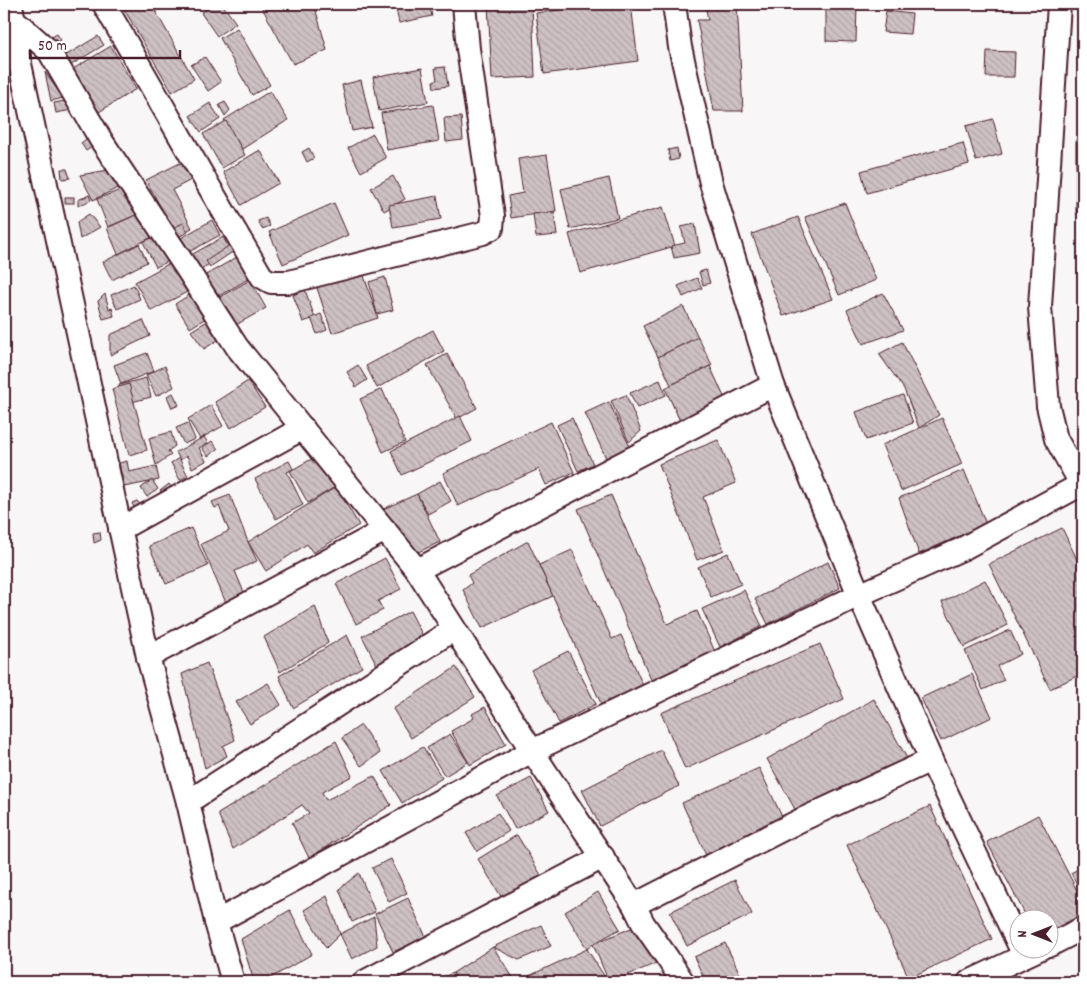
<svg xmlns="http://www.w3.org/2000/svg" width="1087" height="986" viewBox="0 0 1087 986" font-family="Dekko,sans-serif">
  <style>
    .building { fill: url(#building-back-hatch); stroke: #4a1f2b }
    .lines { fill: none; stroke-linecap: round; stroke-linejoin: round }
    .minor-casing { stroke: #4a1f2b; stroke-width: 26 }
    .minor { stroke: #fff; stroke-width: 22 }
  </style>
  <defs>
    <pattern id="building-back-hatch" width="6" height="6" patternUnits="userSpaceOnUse" patternTransform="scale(1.25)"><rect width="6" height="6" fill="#cdc1c4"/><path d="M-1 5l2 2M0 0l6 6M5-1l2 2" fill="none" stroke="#b2a5a9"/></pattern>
  </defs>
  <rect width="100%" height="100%" fill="#f8f6f7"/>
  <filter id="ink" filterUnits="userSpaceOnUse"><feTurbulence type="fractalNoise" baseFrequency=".02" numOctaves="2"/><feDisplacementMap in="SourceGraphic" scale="10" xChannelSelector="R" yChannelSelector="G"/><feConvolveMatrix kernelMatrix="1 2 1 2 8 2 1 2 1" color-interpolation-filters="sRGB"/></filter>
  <g filter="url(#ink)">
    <g class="building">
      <polygon points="214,4 222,4 236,23 217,36 201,13"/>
      <polygon points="260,4 314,4 327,50 293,64"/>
      <polygon points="395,4 429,4 432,16 399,23"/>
      <polygon points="488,4 532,4 535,77 492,79"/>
      <polygon points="606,4 631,4 638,61 544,74 536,13"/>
      <polygon points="705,4 737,4 743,111 714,111 697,20 708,20"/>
      <polygon points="826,4 857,4 856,42 826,41"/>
      <polygon points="152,5 194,79 172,92 124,9"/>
      <polygon points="886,11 912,14 910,34 883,32"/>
      <polygon points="237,28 270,85 252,95 220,38"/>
      <polygon points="57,34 61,40 57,44 52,37"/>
      <polygon points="98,36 104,45 71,65 65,56"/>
      <polygon points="111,46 136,89 99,112 73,69"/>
      <polygon points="987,51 1015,52 1014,77 986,77"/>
      <polygon points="205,57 221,82 208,91 191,65"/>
      <polygon points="445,67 448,86 434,88 433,81 437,80 435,68"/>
      <polygon points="422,68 428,102 379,111 373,77"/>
      <polygon points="45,72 63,98 51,101"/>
      <polygon points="361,80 372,127 352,131 342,85"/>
      <polygon points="270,91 288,120 242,149 224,120"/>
      <polygon points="65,101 72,110 56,113 54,103"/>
      <polygon points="225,102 230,110 225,116 219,105"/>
      <polygon points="210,103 220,119 201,132 190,116"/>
      <polygon points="433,105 439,141 387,150 381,113"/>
      <polygon points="461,117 463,140 446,142 444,118"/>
      <polygon points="993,119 1002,154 976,161 966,126"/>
      <polygon points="226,121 245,155 222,168 203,134"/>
      <polygon points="373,134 386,158 361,172 348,148"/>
      <polygon points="89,137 95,145 86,151 81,143"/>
      <rect x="1076" y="140" width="7" height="73"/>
      <polygon points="963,143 969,164 867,193 861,171"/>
      <polygon points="309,148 314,158 307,162 302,152"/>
      <polygon points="677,148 679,159 670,161 668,150"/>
      <polygon points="260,150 279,183 241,205 223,172"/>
      <polygon points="547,155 556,211 511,218 508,196 523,193 518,159"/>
      <polygon points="182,162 191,180 172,190 192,228 176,236 146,180"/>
      <polygon points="61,169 67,169 70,178 62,179"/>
      <polygon points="114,169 122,186 93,200 80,175"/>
      <polygon points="393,176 405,199 384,211 371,188"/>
      <polygon points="609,178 618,218 570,229 561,189"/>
      <polygon points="128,187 138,214 108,227 97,199"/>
      <polygon points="89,195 91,200 78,206 78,200"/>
      <polygon points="437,196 441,219 393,227 389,205"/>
      <rect x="65" y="197" width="9" height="6"/>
      <polygon points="334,203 348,235 283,264 269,232"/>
      <polygon points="845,203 876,280 839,295 805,217"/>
      <polygon points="663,207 675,246 580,273 569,234"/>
      <polygon points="554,212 557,235 536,237 533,214"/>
      <polygon points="89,214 100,227 80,239 77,222"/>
      <polygon points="136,215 154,236 118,254 107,228"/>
      <polygon points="798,217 833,299 783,316 752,234"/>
      <polygon points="266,218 270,226 262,229 258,221"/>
      <polygon points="212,220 220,235 189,252 181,238"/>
      <polygon points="183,223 188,232 178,237 173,228"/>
      <polygon points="695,224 700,253 674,258 671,246 685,243 681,227"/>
      <polygon points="158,235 171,260 156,267 143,242"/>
      <polygon points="223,237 231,252 199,270 191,255"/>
      <polygon points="139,244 147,262 112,280 103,262"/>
      <polygon points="230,245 234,251 210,267 206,261"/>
      <polygon points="237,257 250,278 217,297 204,276"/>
      <polygon points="174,261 189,291 151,311 135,282"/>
      <polygon points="362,270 378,318 332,333 316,285"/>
      <polygon points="706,270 710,283 703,285 699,272"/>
      <polygon points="385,277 393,310 377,314 369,282"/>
      <polygon points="697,278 702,288 683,297 678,286"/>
      <polygon points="250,280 266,308 234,326 218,298"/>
      <polygon points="134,285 140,299 117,309 111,295"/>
      <polygon points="305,290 315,318 303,322 293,295"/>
      <polygon points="194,292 209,316 190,328 175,304"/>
      <polygon points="883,293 903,330 863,344 847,310"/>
      <polygon points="105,294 109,309 112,308 114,316 103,319 98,301"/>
      <polygon points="683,306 698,337 658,357 643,326"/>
      <polygon points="321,314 327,330 317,334 311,318"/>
      <polygon points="212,318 224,336 204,349 191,331"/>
      <polygon points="143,320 150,336 110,355 110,335"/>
      <polygon points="433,330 444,351 377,388 366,366"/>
      <polygon points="698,337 712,365 671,385 658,357"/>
      <polygon points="902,342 939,415 919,428 904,389 879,354"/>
      <polygon points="147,353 154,371 121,384 114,365"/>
      <polygon points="447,354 477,408 457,419 427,365"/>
      <polygon points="358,365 367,380 356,387 347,372"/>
      <polygon points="165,366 174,387 156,396 146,375"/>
      <polygon points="710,366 725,399 680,421 665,388"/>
      <polygon points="146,378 151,397 124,404 119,385"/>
      <polygon points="660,380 666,395 637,408 630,393"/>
      <polygon points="248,381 265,407 231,428 215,402"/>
      <polygon points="129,384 147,450 129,455 112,389"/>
      <polygon points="1080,386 1083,386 1083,417 1082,417"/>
      <polygon points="382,389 405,442 383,452 360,399"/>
      <polygon points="173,393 179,405 172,408 167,396"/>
      <polygon points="626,395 641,431 629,442 611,401"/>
      <polygon points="903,395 913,423 866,440 856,412"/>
      <polygon points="609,402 630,447 606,458 585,413"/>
      <polygon points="211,405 223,426 200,439 188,419"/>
      <polygon points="460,416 472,441 402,475 391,451"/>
      <polygon points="572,418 593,464 578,471 557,425"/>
      <polygon points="942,418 962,464 901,491 882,445"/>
      <polygon points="551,422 574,472 546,485 539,469 458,506 443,473"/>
      <polygon points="188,423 195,439 184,444 176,428"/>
      <polygon points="171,432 175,446 168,451 171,455 156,465 149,438"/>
      <polygon points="204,437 208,443 199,448 206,461 192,468 187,456 180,460 176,452"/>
      <polygon points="718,440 736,483 703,497 724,550 697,560 659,464"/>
      <polygon points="212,441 218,449 208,456 202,448"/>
      <polygon points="317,456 335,487 308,503 290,471"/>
      <polygon points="179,458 188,476 180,480 171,463"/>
      <polygon points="127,461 129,472 156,466 159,480 124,487 119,463"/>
      <polygon points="289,461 293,469 287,472 303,505 276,519 255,479"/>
      <polygon points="964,470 986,524 919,554 899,498"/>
      <polygon points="152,480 158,489 147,497 141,488"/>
      <polygon points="440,481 451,501 428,514 417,494"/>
      <polygon points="169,484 173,490 165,497 160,491"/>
      <polygon points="336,487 359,525 313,553 307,544 266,571 248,542"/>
      <polygon points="417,494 440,542 416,553 381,510"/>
      <polygon points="230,495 248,542 257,561 235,571 248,602 229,610 201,544 229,531 219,506 215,508 212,502"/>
      <polygon points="611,495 667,624 697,611 716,654 652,682 578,509"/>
      <polygon points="137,501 143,507 135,510 132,503"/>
      <polygon points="191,528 208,566 166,584 149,546"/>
      <polygon points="1062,528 1083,572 1083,673 1050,689 989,564"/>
      <polygon points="100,532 101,540 94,543 93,533"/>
      <polygon points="528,541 553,596 482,628 463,590 472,583 468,575"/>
      <polygon points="572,550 612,639 621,635 644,688 603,708 539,565"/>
      <polygon points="728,553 741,584 711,597 698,567"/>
      <polygon points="385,558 401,589 378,601 383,610 356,624 336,584"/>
      <polygon points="828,562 840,588 768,624 755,599"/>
      <polygon points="985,580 1008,625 964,647 942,602"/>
      <polygon points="744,590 762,626 720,647 702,609"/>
      <polygon points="315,606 328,643 280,672 264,637"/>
      <polygon points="410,611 425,640 377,665 362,636"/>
      <polygon points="1010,630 1021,654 997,666 1004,680 983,690 965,651"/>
      <polygon points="347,635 362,667 293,708 279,676"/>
      <polygon points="820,644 844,699 685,769 661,713"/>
      <polygon points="568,651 596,704 559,723 531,670"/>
      <polygon points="207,663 235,740 223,746 227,756 205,768 182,674"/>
      <polygon points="456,667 475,697 411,738 393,709"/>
      <polygon points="972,674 992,717 941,741 921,698"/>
      <polygon points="268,683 281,705 250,724 236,702"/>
      <polygon points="874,699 908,760 801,820 767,759"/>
      <polygon points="485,707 506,744 470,765 451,731 474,718 472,714"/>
      <polygon points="361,725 380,753 361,766 342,738"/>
      <polygon points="450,734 468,762 445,776 427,748"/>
      <polygon points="336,741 352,776 322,792 326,800 374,776 391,805 309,858 292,823 309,813 302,805 233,849 218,814"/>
      <polygon points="423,747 442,778 402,803 383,771"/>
      <polygon points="661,750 679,786 600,826 582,790"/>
      <polygon points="759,768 783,819 706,855 682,803"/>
      <polygon points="531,778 549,811 515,829 497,796"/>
      <polygon points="930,806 992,939 909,978 847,845"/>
      <polygon points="498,813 509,831 477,851 466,833"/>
      <polygon points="1038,815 1083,902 1083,919 1050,937 1050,918 1027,918 987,842"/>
      <polygon points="517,835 541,875 502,898 478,859"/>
      <polygon points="391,859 407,893 389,902 372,868"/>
      <polygon points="1083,866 1083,895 1071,873"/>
      <polygon points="359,873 375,912 352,922 339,889"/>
      <polygon points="735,880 752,914 687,946 670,912"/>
      <polygon points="598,892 620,929 593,944 587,949 565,912"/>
      <polygon points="327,896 340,934 326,948 304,910"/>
      <polygon points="408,898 426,937 393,952 375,914"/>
      <polygon points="290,910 312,954 264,982 254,982 241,939"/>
      <polygon points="374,917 377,946 352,959 340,934"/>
      <polygon points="643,923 659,962 611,982 609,982 593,944"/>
      <polygon points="541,925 551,946 519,960 493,947"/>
      <polygon points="725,943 744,982 706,982 694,957"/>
      <polygon points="493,947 516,982 459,982 453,973"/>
      <polygon points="587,949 608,982 532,982 529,976"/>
      <polygon points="453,973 457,982 430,982"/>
    </g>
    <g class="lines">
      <defs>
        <g id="minor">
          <polyline points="11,4 20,64 148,657 188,802 216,922 233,982"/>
          <polyline points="104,4 204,178 262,277 271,282 289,282 483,233 492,228 493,216 468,49 464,4"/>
          <polyline points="674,4 680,47 711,183 773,385 859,595 931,760 1020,947"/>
          <polyline points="1059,4 1040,307 1048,406 1056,439 1083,487"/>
          <polyline points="13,19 49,51 101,140 187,269 237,347 417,570 532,751 634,905 643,923 668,959 683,982"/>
          <polyline points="120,529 303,428"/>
          <polyline points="417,570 773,385"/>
          <polyline points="148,657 385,530"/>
          <polyline points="188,802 454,629"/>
          <polyline points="634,905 801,820 931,760"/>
          <polyline points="216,922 532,751 859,595 962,549 1082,484"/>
          <polyline points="1050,945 1083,928"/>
          <polyline points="364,982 603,857"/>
          <polyline points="969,982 1041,948"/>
        </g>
      </defs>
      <use href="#minor" class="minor-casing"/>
      <use href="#minor" class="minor"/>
    </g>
  </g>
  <rect width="1087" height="986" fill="none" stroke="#fff" stroke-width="20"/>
  <rect x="10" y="10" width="1067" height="966" fill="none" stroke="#4a1f2b" stroke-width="2" filter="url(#ink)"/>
  <g transform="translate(1034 934) rotate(270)"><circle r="24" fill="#ffffff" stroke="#b7a5aa"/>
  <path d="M0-4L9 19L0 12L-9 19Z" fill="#4a1f2b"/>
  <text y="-8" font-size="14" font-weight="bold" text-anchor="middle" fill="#4a1f2b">N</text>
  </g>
  <path d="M30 50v8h150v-8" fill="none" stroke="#4a1f2b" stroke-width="2.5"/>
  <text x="38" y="50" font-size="15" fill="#4a1f2b" stroke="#ffffff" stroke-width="4" paint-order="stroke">50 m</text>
</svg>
